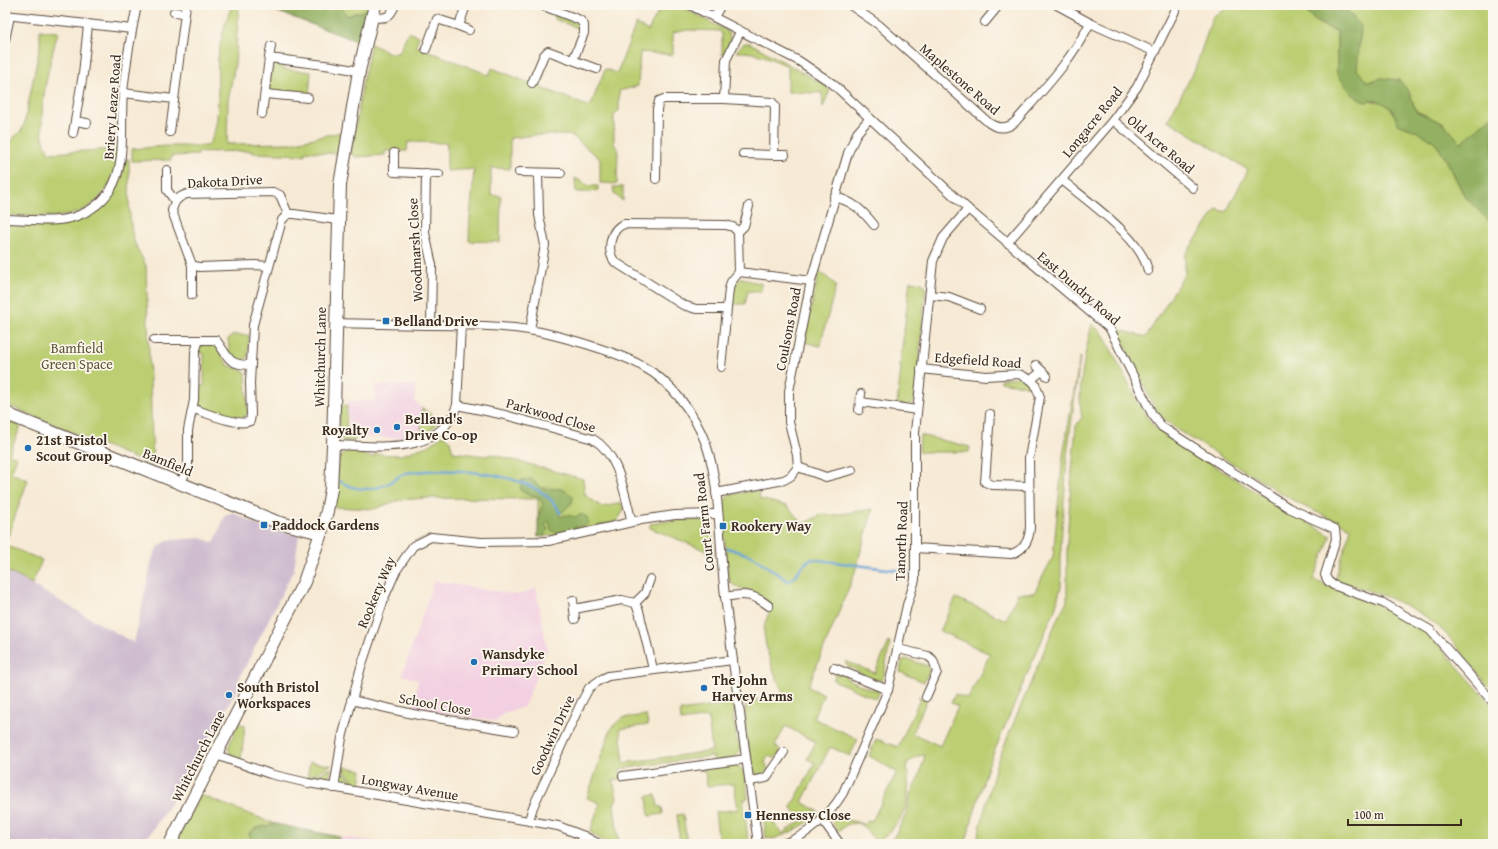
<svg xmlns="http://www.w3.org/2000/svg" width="1498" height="849" viewBox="0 0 1498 849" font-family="'Gentium Book Plus',serif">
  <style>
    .built { fill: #f2cfe1 }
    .industrial { fill: #cfbdcf }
    .green { fill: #bbce72; stroke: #7b7c48 }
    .forest { fill: #94b164; stroke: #686e41 }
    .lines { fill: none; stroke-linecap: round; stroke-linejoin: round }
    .stream { stroke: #67a2d7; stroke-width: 2.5 }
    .street-casing { stroke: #574739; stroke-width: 10 }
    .secondary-casing { stroke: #574739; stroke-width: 14 }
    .street { stroke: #fff; stroke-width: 8 }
    .secondary { stroke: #fff; stroke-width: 12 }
    .poi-dot { fill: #1f6fb2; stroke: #fbf7ec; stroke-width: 1.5 }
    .labels { text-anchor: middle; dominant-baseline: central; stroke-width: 3.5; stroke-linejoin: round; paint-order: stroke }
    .street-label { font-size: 14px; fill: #3b2a1e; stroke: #fbf7ec }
    .poi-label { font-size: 14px; font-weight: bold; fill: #3b2a1e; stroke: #fbf7ec; text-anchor: start }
    .park-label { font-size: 14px; fill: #5b5333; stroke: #fbf7ec }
  </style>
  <rect width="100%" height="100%" fill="#fbf7ec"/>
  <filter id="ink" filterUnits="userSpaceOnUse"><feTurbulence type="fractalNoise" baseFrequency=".025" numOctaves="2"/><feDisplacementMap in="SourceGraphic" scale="8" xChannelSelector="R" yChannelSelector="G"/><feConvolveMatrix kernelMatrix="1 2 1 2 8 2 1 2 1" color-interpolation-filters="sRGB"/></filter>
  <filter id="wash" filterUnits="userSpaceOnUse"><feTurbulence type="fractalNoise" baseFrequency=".012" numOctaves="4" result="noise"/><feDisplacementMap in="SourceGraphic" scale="16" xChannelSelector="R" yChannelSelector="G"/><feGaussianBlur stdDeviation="0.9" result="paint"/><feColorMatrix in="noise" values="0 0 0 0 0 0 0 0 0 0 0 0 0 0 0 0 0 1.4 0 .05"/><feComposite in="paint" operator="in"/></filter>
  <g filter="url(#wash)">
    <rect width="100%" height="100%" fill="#f7ead5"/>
    <g class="built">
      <polygon points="375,385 415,385 415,402 422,408 421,434 404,438 358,437 354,441 348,441 348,401 375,401"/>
      <polygon points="434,581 519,595 536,588 547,649 524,707 504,713 496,721 413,709 418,680 402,675"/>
      <polygon points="340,837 391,844 337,844"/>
    </g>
    <polygon class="industrial" points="234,513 263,528 299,535 294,569 237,683 240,685 176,795 143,844 5,844 5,570 134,643 152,560 157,548 168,540 202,538 214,543 225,516"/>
    <g class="green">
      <path d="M232,5H239L235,64L228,101L227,144L291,143L341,132L338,154L305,151V155L252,153V151L198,152V155L171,156V160L132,161V149L166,146H207C223,129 216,82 218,59C220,40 225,22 232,5Z"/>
      <polygon points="340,5 368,5 365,19 357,12 347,16"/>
      <path d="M662,5H678L727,31C733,39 729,47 725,54L722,55V35L720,31L687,30L673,33V55L640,52L638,86L619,91V111L614,115V144L618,149L617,184L600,183V159L571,135H537L510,138V169L491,168V195L501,196L500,242L469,241C469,217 473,194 474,169L447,171V143L408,142L407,151H385V155L356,157L351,154L363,80L371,44L390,53H399L408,32L419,36L416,46L489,75L492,68L590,107L605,69L617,73L636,24L648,31Z"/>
      <path d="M1234,5H1303C1312,22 1320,25 1337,31V74L1365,102C1387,99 1390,106 1399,125L1414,130L1434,141L1447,161L1465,197L1493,225V692C1477,673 1458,645 1440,628C1413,603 1370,591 1335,580L1351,528L1301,505L1179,431L1161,417L1151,401L1117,329L1146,337L1185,273V255L1217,209L1226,212L1248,170L1168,120L1195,69L1213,16Z"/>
      <polygon points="1341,5 1493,5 1493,115 1461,144 1444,124 1416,111 1409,92 1382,78 1368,82 1356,70 1347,10"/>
      <polygon points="555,15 575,22 580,29 554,19"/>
      <path d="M40,30L58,32C50,61 38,108 43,138C44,143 47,148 49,153L117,149C121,159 116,172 111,181C87,226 48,216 5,215V146L21,131L24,125L40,46Z"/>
      <path d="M744,43H750L823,84L830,90L823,107L822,93L788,92V66C771,59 756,51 737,52V50Z"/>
      <polygon points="277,63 284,63 283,69 311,72 309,96 274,92 269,88 271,70"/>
      <path d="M126,159H129C130,185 127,215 134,241C137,250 142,257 146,266L153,466L5,404V224C65,226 112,231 126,159Z"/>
      <polygon points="575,178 589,186 598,186 598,190 591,192 576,192"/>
      <polygon points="613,187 623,187 623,201 614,194"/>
      <polygon points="819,271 836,285 820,346 804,342"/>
      <polygon points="740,278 744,278 750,281 761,283 761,291 748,291 745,304 731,304 734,286"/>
      <polygon points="910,281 922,283 926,287 915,400 911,405 897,404 901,368 900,365"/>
      <path d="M1092,324L1103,334L1145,415L1158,430L1246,486L1331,536L1313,580L1378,605L1425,630L1493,706V844H976L996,765L1059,615L1067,602V541L1072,470L1076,426L1082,417C1076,394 1086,348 1092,324Z"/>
      <polygon points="233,335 249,335 248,357 241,362 230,357 228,339"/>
      <polygon points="205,343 214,344 228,365 246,372 248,413 241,419 203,408 199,404 198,387 204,386 204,353 198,353 200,347"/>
      <path d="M1080,357L1067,456L1061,543V587L1055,609L988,766L965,844H888L895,835L906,814L911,792L919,777L925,755L919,756L907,763C911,802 908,818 877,843L864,827L858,823L848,824L838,831L832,822L837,816C847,821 856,821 865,825L868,820L872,821L897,772L869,756L876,739L898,747L920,699L918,696L927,700L912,733L940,746L958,706L951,703L955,694L968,699L990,654L940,631L956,598L1006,620L1018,593H1034L1053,557L1063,455Z"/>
      <polygon points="1019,377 1026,380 1032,387 1001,382 1001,379"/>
      <polygon points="340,406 347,406 346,432 357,432 357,437 354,441 346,441 341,439 338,432 340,431"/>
      <polygon points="422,408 440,421 425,435 421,434"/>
      <polygon points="5,419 21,426 9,454 17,457 11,473 28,480 5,544"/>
      <path d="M444,434L450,441L453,452L486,456L491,454L583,479L585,495L602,507L622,503L624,510L617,521L566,534L538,537V499L427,498L399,500L374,509L333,507L338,463L339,459L346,451C357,451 364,457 374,457L375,454L401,455L430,445Z"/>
      <polygon points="920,435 970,447 969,452 919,452"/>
      <path d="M758,490L760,499L787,506L803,524L823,514L836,515L873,509L854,575L808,687L824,694L813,718L858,739L850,756L830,747L802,802L819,812L805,824L785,835L784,832L801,821L791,807L815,763L807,759L816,742L785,726L775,746L781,750L778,756L774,758L768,756L765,762L768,769L764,774H755L752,771L745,725L746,702L784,695C775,675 766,654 764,633C763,622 771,614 770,603C764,598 758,594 750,591C740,586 736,591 728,578L722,510V504L729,495Z"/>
      <path d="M676,520H703C714,529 713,540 714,554L650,528V524Z"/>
      <polygon points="5,545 42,560 32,584 5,570"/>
      <polygon points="889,642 890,644 883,678 881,680 872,679 847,666 845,661 875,673"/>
      <polygon points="906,659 928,666 929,672 924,682 900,672 902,661"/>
      <polygon points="836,674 845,675 846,678 869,689 876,689 879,693 876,699 833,680"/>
      <polygon points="733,703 736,711 733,714 737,741 740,744 740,750 735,757 715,761 712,758 714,758 713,756 620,769 621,779 613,780 617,798 614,805 619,844 608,844 590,832 600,803 587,798 611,728 622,718 646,715 648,725 620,729 624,763 712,751 708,717 681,721 680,711"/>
      <polygon points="238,724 245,725 241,760 231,755 228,748"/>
      <polygon points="310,762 331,765 307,778"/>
      <path d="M734,764C748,769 746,785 748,798L743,800L748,840L753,844H719L715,812L738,809L734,784L707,786L705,771L699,770Z"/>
      <polygon points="341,766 362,770 360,787 357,786"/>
      <path d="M331,768C330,782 322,781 310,779Z"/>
      <polygon points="341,769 356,787 343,782 340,776"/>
      <polygon points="200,795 283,827 340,837 337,844 175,844"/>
      <polygon points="656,795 658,807 662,807 663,814 649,816 647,796"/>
      <polygon points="763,810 784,835 773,839 766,838"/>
      <polygon points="683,814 687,844 680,844 677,815"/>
    </g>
    <g class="forest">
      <polygon points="248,5 340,5 347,16 366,10 365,19 359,42 273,10"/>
      <path d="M1303,5H1341L1347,10L1361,26L1357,70L1368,82L1382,78L1399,80L1409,92L1416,111L1444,124L1461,143L1493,115V225L1465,197L1447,161L1434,141L1414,130L1399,125L1391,108L1378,100L1365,102L1352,94L1337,74V31C1320,24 1312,22 1303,5Z"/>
      <path d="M531,479L542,488L562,489L573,496L572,503L559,515L560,517L566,515L575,517C580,514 582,514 587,517L588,523L584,527L579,526L558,534L551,530L549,521L545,524L548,530L543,536L538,537L539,514L543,504L538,497L526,494L520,490L522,480Z"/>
      <polygon points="276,824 340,837 337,844 262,844 250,837 249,833 256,828"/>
    </g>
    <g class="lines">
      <g class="stream">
        <path d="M339,481C355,491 374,492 391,482C396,479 401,474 406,473C446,466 542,471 560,513"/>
        <path d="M727,548L752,556L788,581C797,578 800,564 811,559L910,572"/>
      </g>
    </g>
  </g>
  <g filter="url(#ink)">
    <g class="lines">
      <defs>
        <g id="street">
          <polyline points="541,5 580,20 584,25 584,33 573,60"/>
          <polyline points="690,5 799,61 833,84 968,209 1110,329 1152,414 1162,427 1289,508 1335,529 1336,539 1325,575 1328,581 1333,585 1383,603 1430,630 1493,702"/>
          <path d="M850,5L879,25L989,123C998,129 1007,129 1015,122C1043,90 1071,61 1090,23"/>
          <polyline points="1057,5 1090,23 1155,52"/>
          <polyline points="174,12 184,13"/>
          <polyline points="5,15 132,29"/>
          <path d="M372,17C386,19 390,18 395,5"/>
          <polyline points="714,17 721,5"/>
          <polyline points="985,22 999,5"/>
          <polyline points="459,26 469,30"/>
          <polyline points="5,40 10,16"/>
          <polyline points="426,49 437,19 459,26 466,5"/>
          <polyline points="269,58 271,46"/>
          <polyline points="532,83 544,55 548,51 597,69"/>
          <polyline points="123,93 174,99"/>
          <polyline points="265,94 308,98"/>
          <polyline points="724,99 726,60 740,32"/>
          <polyline points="262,114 269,58 332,66 359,71"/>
          <polyline points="1113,120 1193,188"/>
          <polyline points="75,121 87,123"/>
          <polyline points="170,132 186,5"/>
          <polyline points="73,133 83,74 88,25"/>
          <polyline points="394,153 394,172 439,174"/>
          <polyline points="774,155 785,155"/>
          <polyline points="167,170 167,190 175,201"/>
          <polyline points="519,172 561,173"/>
          <polyline points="426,173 425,233 432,265 431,325"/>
          <polyline points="656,179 657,109 659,101 664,99 724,99 772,102 775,106 774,155 743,154"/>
          <path d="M1062,180C1087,201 1142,238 1148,271"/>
          <path d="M834,197C853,201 863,211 874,225"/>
          <path d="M5,219C28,219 55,224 77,216C134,194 119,139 123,92C126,63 131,34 137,5"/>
          <polyline points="738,232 744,226 749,206"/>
          <polyline points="1007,243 1113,120 1137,87 1178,5"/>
          <polyline points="192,265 192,295"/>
          <path d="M269,266L255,265L199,267L192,265L172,211C174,201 178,197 187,194L273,192L280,195L288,214"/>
          <polyline points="930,295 949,297 980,309"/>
          <path d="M726,309H696L683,305L615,262C606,251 610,229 624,224L726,225L733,227L738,232L739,272"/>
          <path d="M335,323C367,324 399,324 430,325C463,325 496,325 529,330C549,333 569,339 589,345C607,351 625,356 642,366C672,382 694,413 706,444C721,487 719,548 725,595C734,678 747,761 758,844"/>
          <polyline points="530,330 545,245 539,215 538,173"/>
          <polyline points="154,340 199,340"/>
          <polyline points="1036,365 1042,371"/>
          <polyline points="721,367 729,289 731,282 739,272 811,281"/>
          <polyline points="1031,380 1042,371 1047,376"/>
          <polyline points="861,402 917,410"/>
          <path d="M457,405L505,415L593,439C620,455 624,494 632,522"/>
          <path d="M194,409C206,413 239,427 250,421L251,415L250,383L253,325L282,220L288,214H294L338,220"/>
          <polyline points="859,410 861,394"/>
          <polyline points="990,414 985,482 992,485 1029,486"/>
          <path d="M333,445C377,445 439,458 457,405L461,325"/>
          <polyline points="798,467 826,477 852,470"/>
          <path d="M181,484L188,465V430L194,400L195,352L199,340H216C229,357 227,365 251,365"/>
          <polyline points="716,493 784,480 791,476 798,467 797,455 789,422 789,391 811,281 848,153 857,133 869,119"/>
          <path d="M915,548L1011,554C1024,550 1029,541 1030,528L1029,458L1040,397L1035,384L1031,380L1019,374L986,376L921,369"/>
          <path d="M725,597C744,593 754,594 769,606"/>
          <polyline points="573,600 575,619"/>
          <polyline points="635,603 645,593 650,579"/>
          <polyline points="574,609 622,600 635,603 639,611 653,669"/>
          <polyline points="898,649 928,656 933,660 937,672 926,697"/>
          <polyline points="834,668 888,690"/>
          <polyline points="351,700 413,714 514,731"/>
          <polyline points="216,755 270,774 308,783 558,826 584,836 599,844"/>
          <polyline points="623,776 746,759"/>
          <polyline points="750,781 766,778 784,752"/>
          <polyline points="334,788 342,738 361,667 385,596 396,571 413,546 431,537 481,542 548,541 641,520 675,515 717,514"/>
          <polyline points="822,819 840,844"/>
          <polyline points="529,820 533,807 581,703 589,688 600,680 608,676 733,660"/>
          <polyline points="580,844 584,836"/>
          <path d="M783,844C808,835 829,816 843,793L888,690L907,605L915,580V432L933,261L943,238L968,209"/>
        </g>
        <g id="secondary">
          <polyline points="5,412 14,417 277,522 321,533"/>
          <polyline points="170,844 304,582 321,533 327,511 331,489 333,445 340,185 359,71 375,5"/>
        </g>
      </defs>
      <use href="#street" class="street-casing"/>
      <use href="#secondary" class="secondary-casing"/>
      <use href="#street" class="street"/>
      <use href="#secondary" class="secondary"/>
    </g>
  </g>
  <g class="poi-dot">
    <rect x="382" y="317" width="8" height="8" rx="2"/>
    <circle cx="397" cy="427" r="4"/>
    <circle cx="377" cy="430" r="4"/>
    <circle cx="28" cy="448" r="4"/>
    <rect x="260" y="521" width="8" height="8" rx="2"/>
    <rect x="719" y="522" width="8" height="8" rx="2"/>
    <circle cx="474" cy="662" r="4"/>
    <circle cx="704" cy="688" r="4"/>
    <circle cx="229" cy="695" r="4"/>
    <rect x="744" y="811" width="8" height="8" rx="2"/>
  </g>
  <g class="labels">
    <g class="street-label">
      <text transform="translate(960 79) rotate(41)">Maplestone Road</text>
      <text transform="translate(112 107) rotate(-86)">Briery Leaze Road</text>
      <text transform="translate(1092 122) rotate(-51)">Longacre Road</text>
      <text transform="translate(1161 144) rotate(40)">Old Acre Road</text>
      <text transform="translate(225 181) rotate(-3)">Dakota Drive</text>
      <text transform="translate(415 250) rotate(-93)">Woodmarsh Close</text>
      <text transform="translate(1079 288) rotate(41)">East Dundry Road</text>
      <text transform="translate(788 329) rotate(-79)">Coulsons Road</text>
      <text transform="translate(320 357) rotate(-89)">Whitchurch Lane</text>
      <text transform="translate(978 360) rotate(4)">Edgefield Road</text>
      <text transform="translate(551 415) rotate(16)">Parkwood Close</text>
      <text transform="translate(168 462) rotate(22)">Bamfield</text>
      <text transform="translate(704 522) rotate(-96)">Court Farm Road</text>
      <text transform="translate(901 541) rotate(-88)">Tanorth Road</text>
      <text transform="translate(376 592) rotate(-67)">Rookery Way</text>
      <text transform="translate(435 704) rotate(10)">School Close</text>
      <text transform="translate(552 735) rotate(-65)">Goodwin Drive</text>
      <text transform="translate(198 756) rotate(-63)">Whitchurch Lane</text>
      <text transform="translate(410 787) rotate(10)">Longway Avenue</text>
    </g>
    <g class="poi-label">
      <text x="394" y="321">Belland Drive</text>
      <text x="405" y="419">Belland's<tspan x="405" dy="16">Drive Co-op</tspan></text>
      <text x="369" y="430" text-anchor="end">Royalty</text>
      <text x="36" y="440">21st Bristol<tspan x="36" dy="16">Scout Group</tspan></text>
      <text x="272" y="525">Paddock Gardens</text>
      <text x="731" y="526">Rookery Way</text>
      <text x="482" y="654">Wansdyke<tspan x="482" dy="16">Primary School</tspan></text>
      <text x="712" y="680">The John<tspan x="712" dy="16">Harvey Arms</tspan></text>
      <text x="237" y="687">South Bristol<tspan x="237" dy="16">Workspaces</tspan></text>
      <text x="756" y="815">Hennessy Close</text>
    </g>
    <g class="park-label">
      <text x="77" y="348">Bamfield<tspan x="77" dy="16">Green Space</tspan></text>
    </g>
  </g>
  <rect width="1498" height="849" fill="none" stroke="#fbf7ec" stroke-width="20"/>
  <path d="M1348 819v6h113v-6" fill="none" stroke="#3b2a1e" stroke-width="2"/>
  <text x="1354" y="819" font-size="12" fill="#3b2a1e" stroke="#fbf7ec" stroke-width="3" paint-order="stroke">100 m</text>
</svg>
